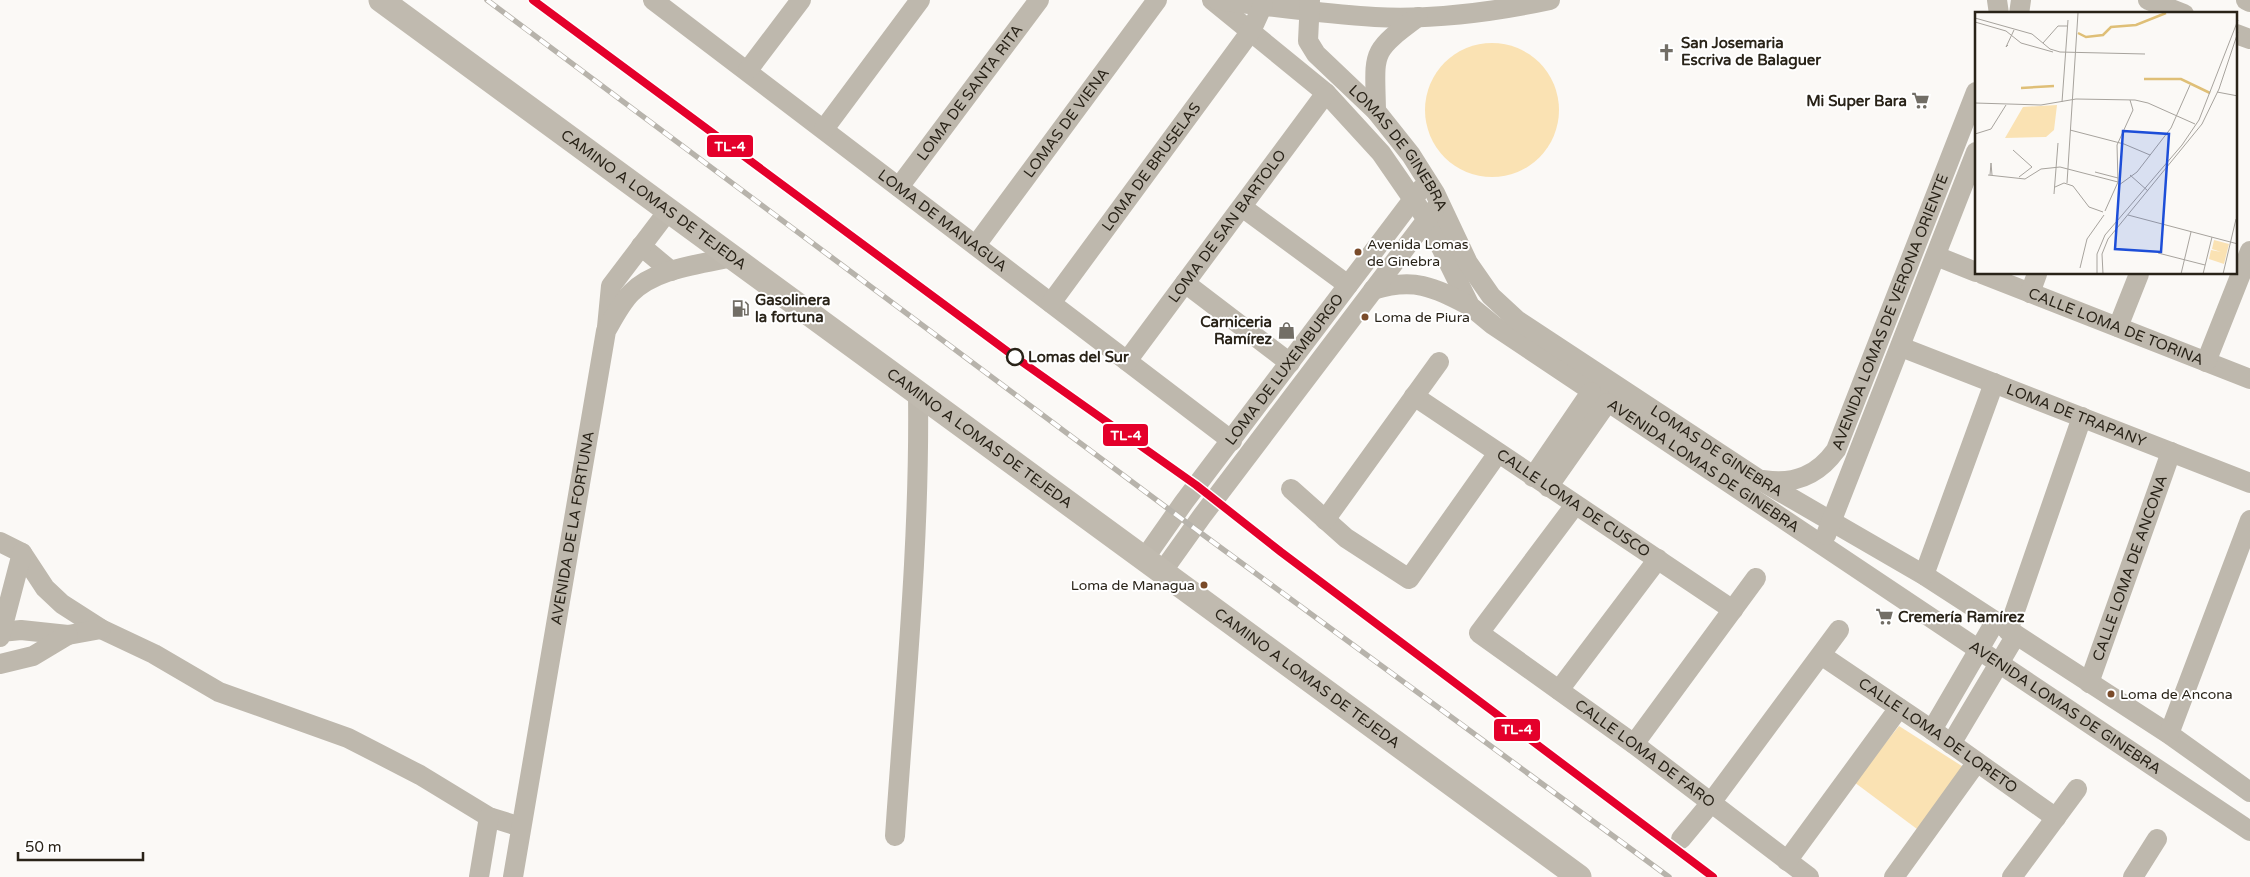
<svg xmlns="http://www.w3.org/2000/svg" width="2250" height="877" viewBox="0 0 2250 877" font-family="'Varela Round',sans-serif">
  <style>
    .green { fill: #fae2b3 }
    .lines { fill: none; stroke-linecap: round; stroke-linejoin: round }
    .minor { stroke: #beb8ad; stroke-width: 20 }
    .major { stroke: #c0baaf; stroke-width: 25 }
    .rail-casing { stroke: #b7b3ab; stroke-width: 5.5 }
    .rail { stroke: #fff; stroke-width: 4; stroke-dasharray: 11; stroke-linecap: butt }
    .rail-1-casing { stroke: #fff; stroke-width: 11 }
    .rail-1 { stroke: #e4002b; stroke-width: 8 }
    .bus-dot { fill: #7a4b2a; stroke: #fff; stroke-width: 2 }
    .stop-dot { fill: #fff; stroke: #292318; stroke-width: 2.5 }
    .labels { text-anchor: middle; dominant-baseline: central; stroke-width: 4; stroke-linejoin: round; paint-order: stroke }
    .bus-label { font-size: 14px; fill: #292318; stroke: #fff; text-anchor: start }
    .poi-label { font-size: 15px; font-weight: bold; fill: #292318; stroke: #fff; text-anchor: start }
    .street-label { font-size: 15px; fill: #292318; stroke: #fff }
    .stop-label { font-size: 15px; font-weight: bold; fill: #292318; stroke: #fff; text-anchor: start }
    .inset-river { fill: none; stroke: #dfbf77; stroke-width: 2.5 }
    .inset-road { fill: none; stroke: #a7a39d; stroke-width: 1 }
    .view { fill: #1d4ed8; fill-opacity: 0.15; stroke: #1d4ed8; stroke-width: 2.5 }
    .inset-edge { fill: none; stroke: #292318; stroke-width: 2.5 }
    .line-badge { stroke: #fff; stroke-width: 2 }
    .badge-label { font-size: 14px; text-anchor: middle; font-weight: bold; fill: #fff }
  </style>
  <rect width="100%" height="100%" fill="#fbf9f6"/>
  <g class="green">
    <circle cx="1492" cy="110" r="67"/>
    <polygon points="1899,726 1965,768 1917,829 1854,782"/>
  </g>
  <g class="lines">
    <g class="minor">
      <path id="s1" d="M653,0L1232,441"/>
      <path id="s2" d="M1212,0L1326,93L1381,153L1428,221L1470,306L1493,325L2250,831"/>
      <path d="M1216,0C1269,6 1322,14 1375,17C1433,20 1494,12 1550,0"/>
      <path id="s3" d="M1310,0L1308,41L1316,54L1376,111L1411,155L1435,193L1468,263L1491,296L1517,320L1760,480L1924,575L2169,734L2250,792"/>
      <polyline points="1997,0 1999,14"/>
      <polyline points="2148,0 2184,14"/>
      <polyline points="2246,0 2250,2"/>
      <polyline points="2019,14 2021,0"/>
      <polyline points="2236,34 2250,39"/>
      <polyline points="748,70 801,0"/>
      <path d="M1376,111C1375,52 1369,53 1418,17"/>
      <polyline points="824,129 920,0"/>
      <path id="s4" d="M899,187L1039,0"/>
      <polyline points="1242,207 1348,285"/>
      <path id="s5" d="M976,245L1157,0"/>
      <polyline points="641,246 671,271"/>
      <polyline points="1936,256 1976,272"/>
      <path id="s6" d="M1982,274L2250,379"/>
      <polyline points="1185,283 1290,363"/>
      <path d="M1373,290C1414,277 1433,287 1470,306"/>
      <polyline points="2030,293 2037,274"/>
      <path id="s7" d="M1051,303L1251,31L1263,5"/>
      <polyline points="607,327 611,286 668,211"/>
      <polyline points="2118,327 2139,274"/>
      <path id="s8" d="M1901,347L2250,483"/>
      <path id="s9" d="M1127,361L1326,93"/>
      <polyline points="2206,362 2250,251"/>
      <path id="s10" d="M1414,396L1733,610"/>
      <polyline points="1533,477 1591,392"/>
      <path id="s11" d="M1764,480C1795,485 1818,475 1836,450L1976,92"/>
      <polyline points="1548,487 1607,403"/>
      <polyline points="1291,489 1346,538 1409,579 1498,453"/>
      <path id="s12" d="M1575,505L1479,633L1634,744L1809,877"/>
      <polyline points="1325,520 1439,362"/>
      <polyline points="1826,535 1976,152"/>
      <polyline points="0,542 22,553 45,588 62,604 101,629 154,654 219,692 348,738 420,775 489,817 521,827"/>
      <path id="s13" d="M1144,559L1184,502L1420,190"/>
      <polyline points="1162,572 1202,516 1434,210"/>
      <polyline points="1924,575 1994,383"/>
      <polyline points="2008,631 2082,417"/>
      <polyline points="1,632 21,630 68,635 101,629"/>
      <polyline points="0,637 22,553"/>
      <path id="s14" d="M1821,655L1932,730L2056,818"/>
      <polyline points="0,664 33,656 68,635"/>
      <path id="s15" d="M2089,683L2171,452"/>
      <polyline points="1559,690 1658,559"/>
      <polyline points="1932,730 1995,622"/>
      <polyline points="2169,734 2250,520"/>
      <polyline points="1634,744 1756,578"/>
      <polyline points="1951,744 2016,635"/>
      <path d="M895,836C905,689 920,542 918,394"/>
      <polyline points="1681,839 1710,804 1839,630"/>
      <polyline points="1787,861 1899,708"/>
      <polyline points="479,877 489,817"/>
      <path id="s16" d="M513,877L606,331C613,319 621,303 631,293C656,268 699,265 732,257"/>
      <polyline points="1894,877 1977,762"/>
      <polyline points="2012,877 2077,789"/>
      <polyline points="2133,877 2157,839"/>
    </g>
    <path class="major" id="s17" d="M381,0L1579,877"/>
    <defs>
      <polyline id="rail" points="487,0 1194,528 1669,877"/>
    </defs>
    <use href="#rail" class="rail-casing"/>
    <use href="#rail" class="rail"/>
    <defs>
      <polyline id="rail-1" points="533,0 1015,357 1196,485 1281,552 1713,877"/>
    </defs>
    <use href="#rail-1" class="rail-1-casing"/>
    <use href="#rail-1" class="rail-1"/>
  </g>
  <defs>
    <symbol id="church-bare" viewBox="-9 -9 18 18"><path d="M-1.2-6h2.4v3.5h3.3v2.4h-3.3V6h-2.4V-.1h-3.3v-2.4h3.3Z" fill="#726e66" stroke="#fff" stroke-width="2.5" paint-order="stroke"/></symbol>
    <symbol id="supermarket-bare" viewBox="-9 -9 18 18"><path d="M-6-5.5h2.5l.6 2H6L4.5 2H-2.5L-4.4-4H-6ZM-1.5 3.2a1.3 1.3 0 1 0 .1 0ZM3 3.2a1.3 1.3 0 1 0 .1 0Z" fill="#726e66" stroke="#fff" stroke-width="2.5" paint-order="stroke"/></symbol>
    <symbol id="fuel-bare" viewBox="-9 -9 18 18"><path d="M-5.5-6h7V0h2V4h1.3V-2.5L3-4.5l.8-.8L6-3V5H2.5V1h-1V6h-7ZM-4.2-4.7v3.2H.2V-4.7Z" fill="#726e66" stroke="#fff" stroke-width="2.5" paint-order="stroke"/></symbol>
    <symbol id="shop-bare" viewBox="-9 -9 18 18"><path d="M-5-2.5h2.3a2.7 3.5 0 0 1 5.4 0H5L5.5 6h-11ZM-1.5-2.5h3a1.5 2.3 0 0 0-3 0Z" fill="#726e66" stroke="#fff" stroke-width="2.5" paint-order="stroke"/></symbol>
  </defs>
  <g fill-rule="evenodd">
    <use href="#church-bare" x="1654" y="40" width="25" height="25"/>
    <use href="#supermarket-bare" x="1908" y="88" width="25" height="25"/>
    <use href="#fuel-bare" x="728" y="296" width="25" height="25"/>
    <use href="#shop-bare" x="1274" y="318" width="25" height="25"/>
    <use href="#supermarket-bare" x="1872" y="604" width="25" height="25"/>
  </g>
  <g class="bus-dot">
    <circle cx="1358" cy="252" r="4.5"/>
    <circle cx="1365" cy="317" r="4.5"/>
    <circle cx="1204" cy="585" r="4.5"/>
    <circle cx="2111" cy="694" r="4.5"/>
  </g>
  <circle class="stop-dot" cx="1015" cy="357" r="8"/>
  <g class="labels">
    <g class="bus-label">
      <text x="1367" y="244">Avenida Lomas<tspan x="1367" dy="17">de Ginebra</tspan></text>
      <text x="1374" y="317">Loma de Piura</text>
      <text x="1195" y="585" text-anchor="end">Loma de Managua</text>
      <text x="2120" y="694">Loma de Ancona</text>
    </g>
    <g class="poi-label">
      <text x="1681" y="43">San Josemaria<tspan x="1681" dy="17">Escriva de Balaguer</tspan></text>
      <text x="1907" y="101" text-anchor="end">Mi Super Bara</text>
      <text x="755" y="300">Gasolinera<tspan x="755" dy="17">la fortuna</tspan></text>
      <text x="1272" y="322" text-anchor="end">Carniceria<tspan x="1272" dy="17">Ramírez</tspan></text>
      <text x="1898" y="617">Cremería Ramírez</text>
    </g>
    <g class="street-label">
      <text stroke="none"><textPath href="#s4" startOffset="118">LOMA DE SANTA RITA</textPath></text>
      <text stroke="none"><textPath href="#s5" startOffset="152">LOMAS DE VIENA</textPath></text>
      <text stroke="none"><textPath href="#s3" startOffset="182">LOMAS DE GINEBRA</textPath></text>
      <text stroke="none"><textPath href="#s7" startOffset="169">LOMA DE BRUSELAS</textPath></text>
      <text stroke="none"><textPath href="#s17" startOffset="338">CAMINO A LOMAS DE TEJEDA</textPath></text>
      <text stroke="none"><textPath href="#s1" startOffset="364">LOMA DE MANAGUA</textPath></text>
      <text stroke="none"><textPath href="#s9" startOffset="168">LOMA DE SAN BARTOLO</textPath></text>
      <text stroke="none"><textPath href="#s11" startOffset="231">AVENIDA LOMAS DE VERONA ORIENTE</textPath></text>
      <text stroke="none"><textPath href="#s6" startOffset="144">CALLE LOMA DE TORINA</textPath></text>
      <text stroke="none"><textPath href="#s13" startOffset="236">LOMA DE LUXEMBURGO</textPath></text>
      <text stroke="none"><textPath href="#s8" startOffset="188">LOMA DE TRAPANY</textPath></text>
      <text stroke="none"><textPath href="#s17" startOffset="742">CAMINO A LOMAS DE TEJEDA</textPath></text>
      <text stroke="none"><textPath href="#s3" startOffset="632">LOMAS DE GINEBRA</textPath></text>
      <text stroke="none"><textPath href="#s2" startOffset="689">AVENIDA LOMAS DE GINEBRA</textPath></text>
      <text stroke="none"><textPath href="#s10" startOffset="192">CALLE LOMA DE CUSCO</textPath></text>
      <text stroke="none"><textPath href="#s16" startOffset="354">AVENIDA DE LA FORTUNA</textPath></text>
      <text stroke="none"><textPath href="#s15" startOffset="122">CALLE LOMA DE ANCONA</textPath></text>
      <text stroke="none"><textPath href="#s17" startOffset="1148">CAMINO A LOMAS DE TEJEDA</textPath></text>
      <text stroke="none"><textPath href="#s2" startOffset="1124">AVENIDA LOMAS DE GINEBRA</textPath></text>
      <text stroke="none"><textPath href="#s14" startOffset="142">CALLE LOMA DE LORETO</textPath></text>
      <text stroke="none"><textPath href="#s12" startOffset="365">CALLE LOMA DE FARO</textPath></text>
    </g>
    <g class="stop-label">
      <text x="1028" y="357">Lomas del Sur</text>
    </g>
  </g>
  <g transform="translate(1975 12)">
    <rect width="262" height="262" fill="#fbf9f6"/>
    <path d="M82,93L79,118L71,125L30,126L48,95ZM239,228L254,232L249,252L234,247L236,238L246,240L237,237Z" fill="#fae2b3"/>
    <path class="inset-river" d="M103,21L111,25L128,23L136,15L161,13L191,1M169,67H206L235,81M46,76L79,74"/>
    <path class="inset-road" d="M0,6L57,22L75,37L85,40L170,42M0,10L31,19L46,31L78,40M68,31L83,14H92M33,33L31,35L39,18M242,80L263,84M87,90L93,8M0,91L66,93L101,87L160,88L173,91L220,112M95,118L149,132L175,143M0,122L16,117L31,93M38,138L57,155L44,165M120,160L143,166M13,163L50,167L66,157L85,155L143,170M15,163L16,151L17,163M155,163L173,179M92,171L103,1M144,173L162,160L196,116L215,73M80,175L89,171L98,174L114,195L128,200M79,182L83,131M130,199L143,170L142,133L158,98L155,88M153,203L263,232M183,241L230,253M105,256L112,227L129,203M122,262V242L130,223L207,133L224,108L263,8M128,262L127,242L133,227L227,112L244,77L263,20M206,262L216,220M228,262L237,225M248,262L261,207"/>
    <path class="view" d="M148,119L194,122L186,240L140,237Z"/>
    <rect width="262" height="262" class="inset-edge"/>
  </g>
  <g class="line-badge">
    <rect x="706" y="134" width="48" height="24" rx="5" fill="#e4002b"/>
    <rect x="1102" y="423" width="47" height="24" rx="5" fill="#e4002b"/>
    <rect x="1493" y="718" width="48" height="24" rx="5" fill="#e4002b"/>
  </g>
  <g class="badge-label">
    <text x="730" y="151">TL-4</text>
    <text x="1126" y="440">TL-4</text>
    <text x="1517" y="734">TL-4</text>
  </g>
  <path d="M18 852v8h125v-8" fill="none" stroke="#292318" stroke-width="2.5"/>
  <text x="25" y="852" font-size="15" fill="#292318" stroke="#ffffff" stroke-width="4" paint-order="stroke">50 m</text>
</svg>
